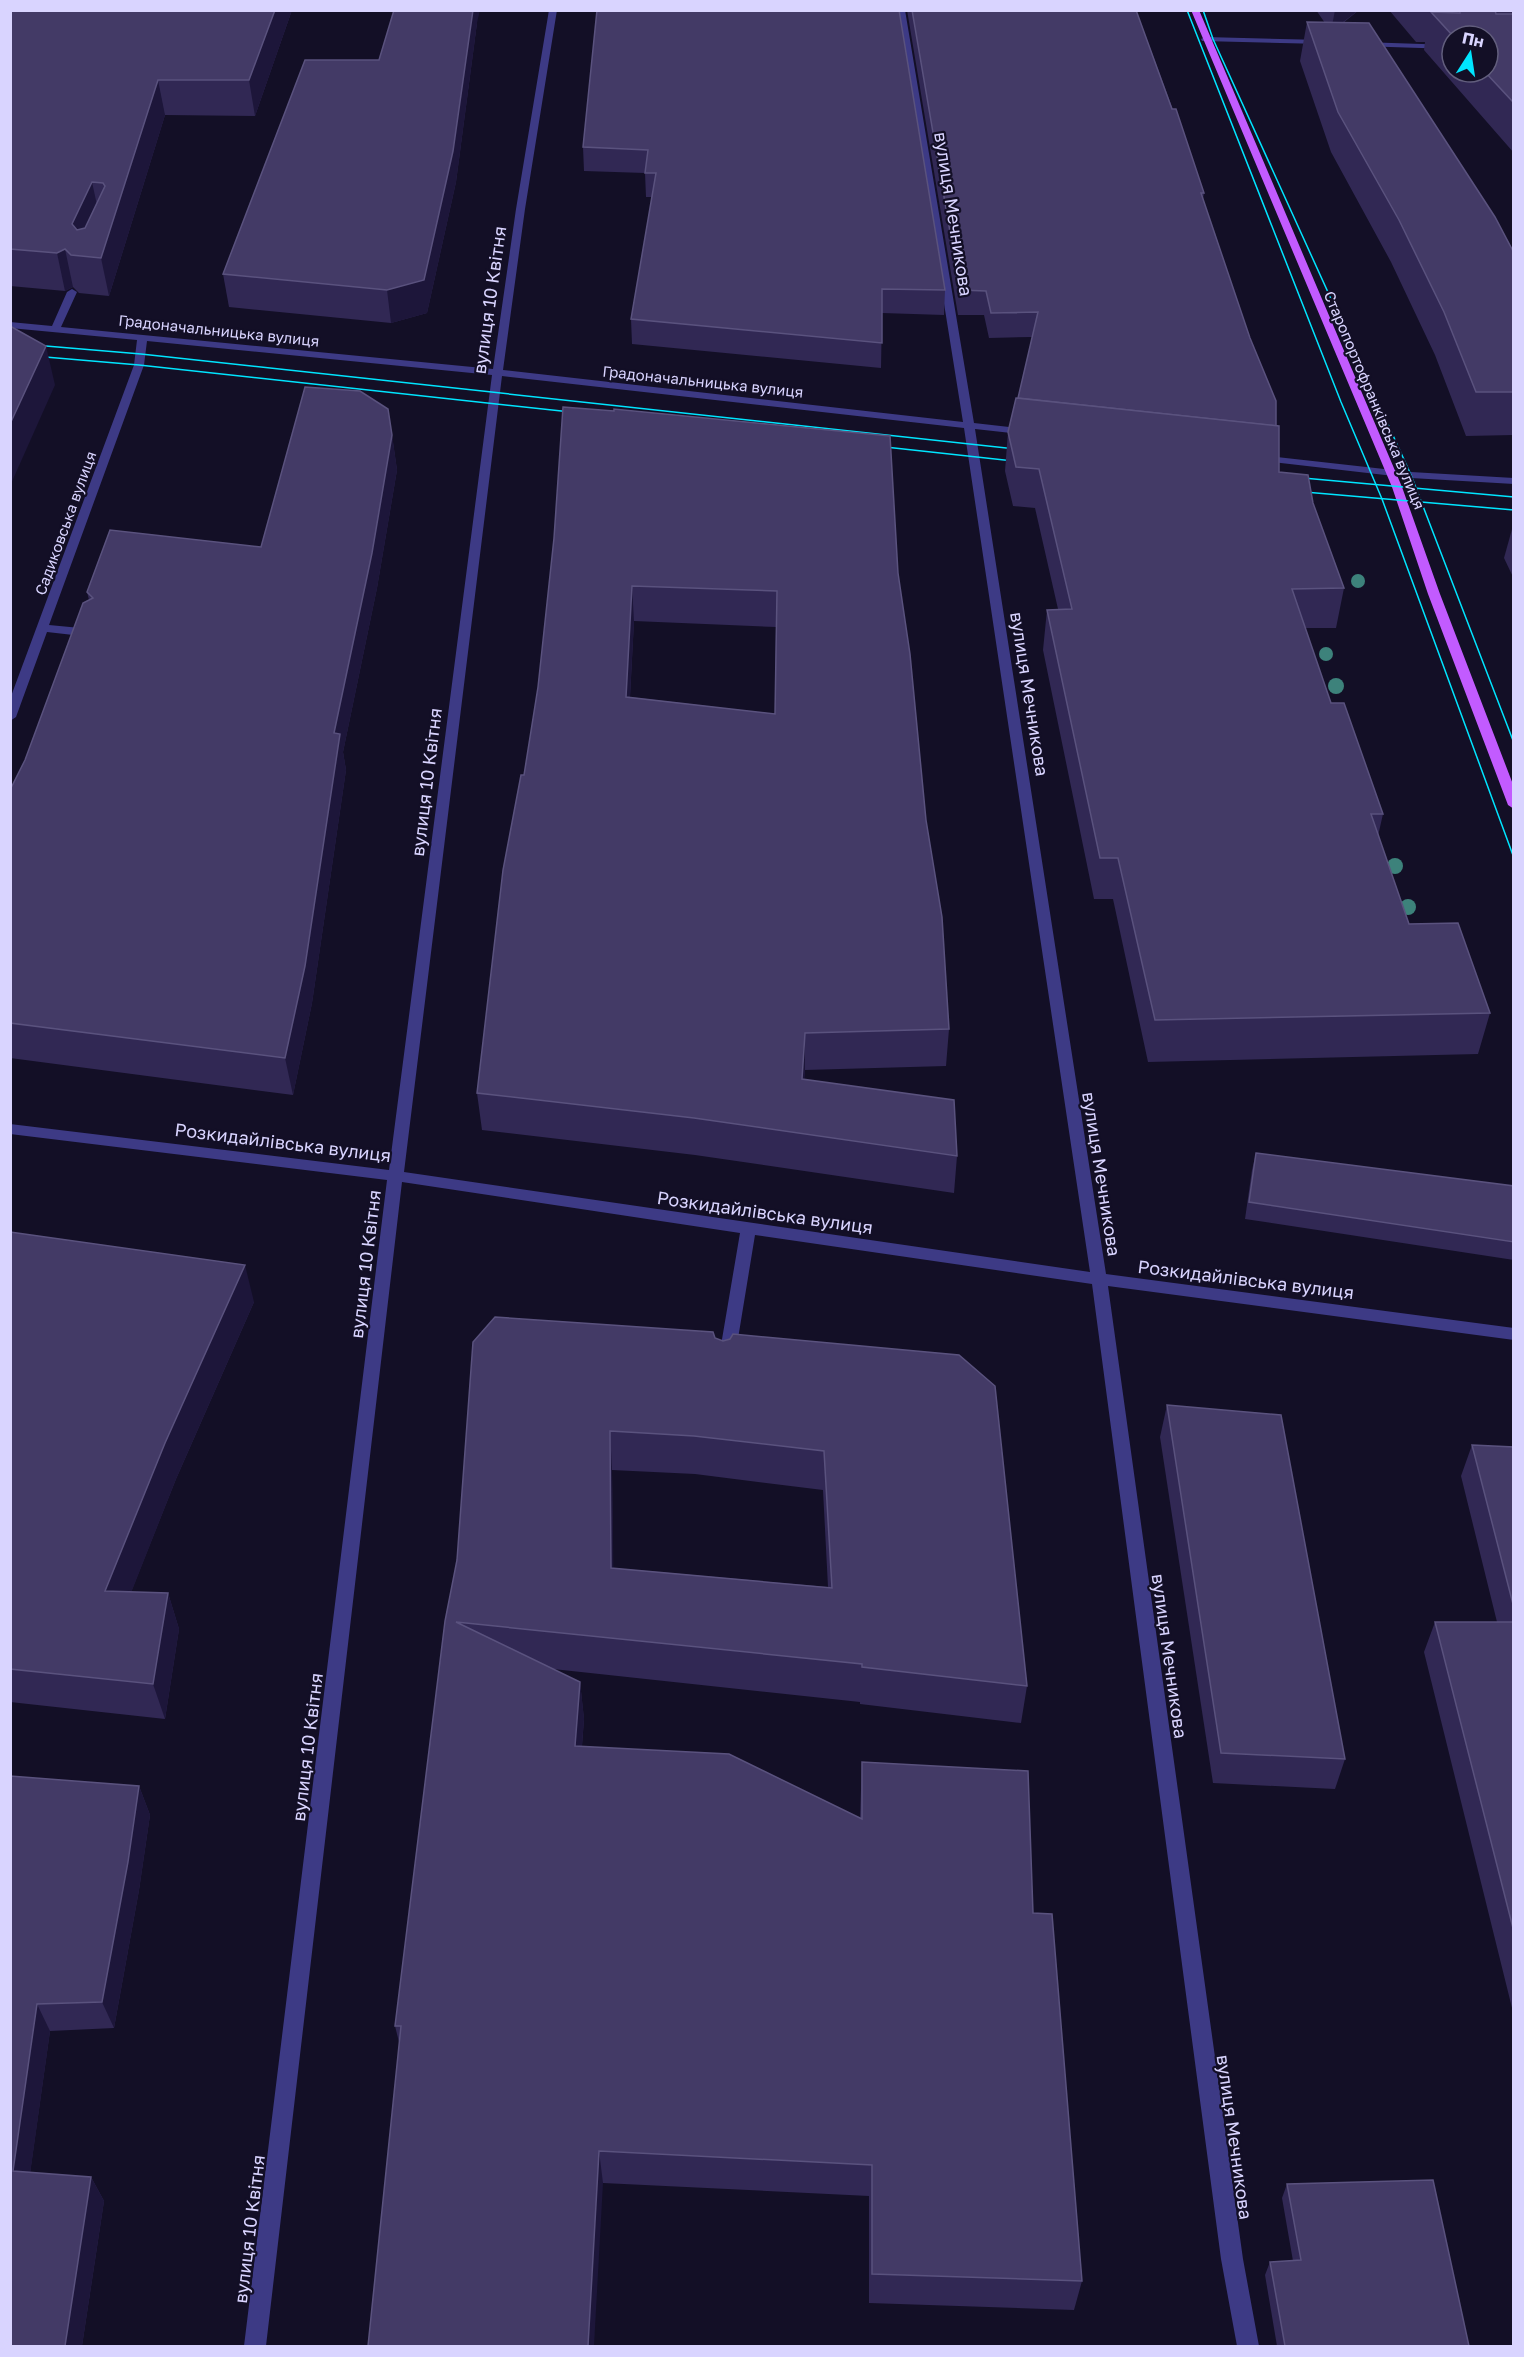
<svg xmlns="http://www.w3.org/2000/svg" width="1524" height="2357" viewBox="0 0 1524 2357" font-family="'Golos Text',sans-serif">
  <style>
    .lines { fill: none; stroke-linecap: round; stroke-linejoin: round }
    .minor { fill: #3d3a85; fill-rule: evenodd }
    .major { fill: #c25bff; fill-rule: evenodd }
    .tram { stroke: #00e5ff; stroke-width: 1.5 }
    .tree { fill: #3d827b }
    .wall { fill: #312854; fill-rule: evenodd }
    .shaded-wall { fill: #1d163a }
    .building { fill: #433a66; stroke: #5a527e; stroke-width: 1.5; fill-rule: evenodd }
    .labels { text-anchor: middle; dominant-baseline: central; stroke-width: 4.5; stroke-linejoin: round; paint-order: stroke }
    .far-street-label { font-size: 15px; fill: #d9d4ff; stroke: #130f26 }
    .street-label { font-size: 18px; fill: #d9d4ff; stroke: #130f26 }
  </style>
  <rect width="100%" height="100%" fill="#130f26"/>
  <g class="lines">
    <g class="minor">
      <path d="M549,10H557L525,209L503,370L963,422L897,10H905L974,423L1028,429L1033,432L1028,435L975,429L1106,1274L1514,1328V1340L1108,1286L1243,2259L1259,2346H1237L1221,2259L1092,1284L755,1235L735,1357L733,1361L727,1363L721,1361L719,1357L740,1233L402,1182L266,2346H244L387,1180L10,1134V1124L389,1170L492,375L147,341L144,365L49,625L91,629L97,633L91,637L47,632L16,717L10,721V699L134,365L137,340L10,328V322L52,326L67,292L72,289L77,292L61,327L493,369L516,209ZM502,376L964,428L1090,1272L404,1172Z"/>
      <polygon points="1205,37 1323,40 1327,42 1323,44 1202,41 1201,39"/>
      <polygon points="1362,42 1452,45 1452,49 1359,46 1359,42"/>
      <polygon points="1260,455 1411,472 1514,478 1514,484 1411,478 1256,460 1256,456"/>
    </g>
    <polygon class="major" points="1191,10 1199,10 1402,487 1440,594 1514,787 1514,809 1508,805 1428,594 1392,487"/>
    <g class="tram">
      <polyline points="1187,10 1341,402 1382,499 1514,858"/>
      <polyline points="1203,10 1213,39 1411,475 1514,743"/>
      <polyline points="10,343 141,354 1024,450"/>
      <polyline points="10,354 139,365 580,413"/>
      <polyline points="876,446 1022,462"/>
      <polyline points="1292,477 1514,497"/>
      <polyline points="1293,491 1514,510"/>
    </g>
  </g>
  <g class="tree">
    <circle cx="1358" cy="581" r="7"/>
    <circle cx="1326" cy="654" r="7"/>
    <circle cx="1336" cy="686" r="8"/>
    <circle cx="1395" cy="866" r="8"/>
    <circle cx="1408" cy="907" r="8"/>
  </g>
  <g class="wall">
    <polygon points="10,10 292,10 255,116 165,115 109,296 79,293 73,287 65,291 10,286"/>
    <polygon points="597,10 945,290 944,315 882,313 881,368 632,344 631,319 652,197 646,197 645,173 584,171 583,147"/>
    <polygon points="907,10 1136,10 1204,193 1203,199 1276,426 1279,472 1313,503 1344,588 1336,628 1305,628 1331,703 1383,814 1378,836 1409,924 1490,1013 1478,1054 1148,1062 1113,899 1094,899 1043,650 1047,610 1058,609 1035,508 1013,506 1005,471 1008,432 1018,398 1032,337 989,338 984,315 958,315"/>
    <polygon points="1316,10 1359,10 1343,23 1514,253 1514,435 1466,436 1435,355 1391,262 1331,152 1300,61 1307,22 1325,23"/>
    <path d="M1389,10H1514V153L1424,50L1425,42H1416ZM1452,36L1488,72H1452Z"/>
    <polygon points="477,23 456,182 427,313 391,323 229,307 223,274 379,60"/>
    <path d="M614,411L898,573L949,1029L946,1066L805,1070L804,1079L957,1156L954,1193L695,1155L482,1130L477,1093L524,775ZM634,621L776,627L775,714L630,697Z"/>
    <polygon points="392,435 397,470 377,588 343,752 346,770 312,1003 293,1095 10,1058 10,790 25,760 89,600 87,592 261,547"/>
    <polygon points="1514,522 1514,579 1504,558"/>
    <polygon points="1256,1153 1514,1186 1514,1260 1245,1219 1252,1170"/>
    <polygon points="10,1232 254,1302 176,1479 131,1592 168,1593 179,1629 165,1719 10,1702"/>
    <path d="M715,1338L723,1341L730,1339L1027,1686L1021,1723L860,1704V1702L553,1669L580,1682L584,1719L582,1746L860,1818L862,1762L1033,1913L1082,2281L1074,2310L869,2303V2196L603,2183L399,2042L395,2026L457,1560ZM612,1470L695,1474L823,1490L828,1587L613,1568Z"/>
    <polygon points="1167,1405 1345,1759 1335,1789 1213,1783 1160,1437"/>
    <polygon points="1472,1445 1514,1447 1514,2016 1424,1652 1435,1622 1497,1622 1461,1476"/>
    <polygon points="10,1776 139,1786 150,1815 139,1890 114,2028 50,2031 30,2173 91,2177 104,2201 82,2346 10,2346"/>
    <polygon points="1287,2184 1469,2346 1277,2346 1265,2275 1270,2262 1293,2261 1282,2198"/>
  </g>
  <g class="shaded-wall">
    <polygon points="275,10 292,10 255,116 249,80"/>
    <polygon points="473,10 480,10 477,23 456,182 427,313 391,323 387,290"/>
    <polygon points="1335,10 1359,10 1331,31"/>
    <polygon points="158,80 165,115 109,296 101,258"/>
    <polygon points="92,182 100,219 83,256 72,224"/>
    <polygon points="65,249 73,287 65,291 57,253"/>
    <polygon points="46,346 55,385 10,486 10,424"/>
    <polygon points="392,435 397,470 377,588 343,752 346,770 312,1003 293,1095 285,1058 334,733"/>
    <polygon points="632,586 634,621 628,732 626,697"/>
    <polygon points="805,1033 805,1070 802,1116 802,1079"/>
    <polygon points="245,1265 254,1302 176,1479 118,1626 105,1591 165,1443"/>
    <polygon points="610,1431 612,1470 614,1606 611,1568"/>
    <polygon points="168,1593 179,1629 165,1719 153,1684"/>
    <polygon points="580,1682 584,1719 579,1782 575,1746"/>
    <polygon points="139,1786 150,1815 139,1890 114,2028 102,2002"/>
    <polygon points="37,2004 50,2031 27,2196 13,2171"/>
    <polygon points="599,2151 603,2183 594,2346 588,2346"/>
    <polygon points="91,2177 104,2201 82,2346 65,2346"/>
  </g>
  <g class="building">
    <path d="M10,10H275L249,80H158L101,258L71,255L65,249L57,253L10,249ZM92,182L103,183L105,186L85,228L77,230L72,224Z"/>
    <polygon points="394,10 473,10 453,151 424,280 387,290 223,274 305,60 379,60"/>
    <polygon points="597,10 899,10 945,290 882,289 882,343 631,319 656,173 645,173 648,150 583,147"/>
    <polygon points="912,10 1136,10 1172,109 1176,109 1204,193 1201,193 1250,338 1276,401 1276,426 1018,398 1038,312 991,313 986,291 960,290"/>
    <polygon points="1460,10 1495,10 1496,14 1514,14 1514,103 1485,72 1488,72 1488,36 1453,36 1431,12 1460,13"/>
    <polygon points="1307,22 1369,23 1495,217 1514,253 1514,392 1476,392 1444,312 1399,220 1338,112"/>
    <polygon points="10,326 46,346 10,424"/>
    <polygon points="305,387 360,391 388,409 392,435 372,553 334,733 340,734 305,966 285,1058 10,1023 10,790 25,760 83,603 93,598 87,592 110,530 261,547"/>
    <polygon points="1016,398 1279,426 1279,472 1308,475 1313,503 1344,588 1292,589 1331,703 1344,703 1383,814 1371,814 1409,924 1458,923 1490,1013 1155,1020 1118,858 1100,858 1047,610 1072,609 1039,469 1016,467 1008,432"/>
    <path d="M563,407L614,411V409L890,436L898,573L910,654L926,820L942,917L949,1029L805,1033L802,1079L954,1100L957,1156L694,1118L477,1093L503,870L521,775H524L538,687L554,538ZM632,586L777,591L775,714L626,697Z"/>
    <polygon points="1256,1153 1514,1186 1514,1242 1249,1202"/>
    <polygon points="10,1232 245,1265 165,1443 105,1591 168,1593 153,1684 10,1669"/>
    <path d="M495,1317L713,1332L715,1338L723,1341L730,1339L733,1334L959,1355L995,1386L1027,1686L862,1667V1664L456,1622L580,1682L575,1746L729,1754L862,1819V1762L1028,1771L1033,1913L1052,1914L1082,2281L872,2274V2165L599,2151L588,2346H368L401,2026H395L445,1621L457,1560L473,1342ZM610,1431L694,1436L824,1451L832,1588L611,1568Z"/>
    <polygon points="1167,1405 1281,1415 1345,1759 1221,1753"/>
    <polygon points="1472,1445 1514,1447 1514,1608"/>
    <polygon points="1435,1622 1514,1622 1514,1932"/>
    <polygon points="10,1776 139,1786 128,1862 102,2002 37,2004 13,2171 91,2177 65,2346 10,2346"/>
    <polygon points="1433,2180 1469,2346 1285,2346 1270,2262 1301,2260 1287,2184"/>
  </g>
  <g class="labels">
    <g class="far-street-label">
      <text transform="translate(219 330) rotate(6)">Градоначальницька вулиця</text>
      <text transform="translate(703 381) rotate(6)">Градоначальницька вулиця</text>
      <text transform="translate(1375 400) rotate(67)">Старопортофранківська вулиця</text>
      <text transform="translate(65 523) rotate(-70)">Садиковська вулиця</text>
    </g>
    <g class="street-label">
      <text transform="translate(954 214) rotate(81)">вулиця Мечникова</text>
      <text transform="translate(489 300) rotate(-82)">вулиця 10 Квітня</text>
      <text transform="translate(1030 694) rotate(81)">вулиця Мечникова</text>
      <text transform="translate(426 782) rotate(-83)">вулиця 10 Квітня</text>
      <text transform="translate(283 1142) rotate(7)">Розкидайлівська вулиця</text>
      <text transform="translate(1102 1174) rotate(81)">вулиця Мечникова</text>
      <text transform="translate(765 1212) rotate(8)">Розкидайлівська вулиця</text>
      <text transform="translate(365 1264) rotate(-83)">вулиця 10 Квітня</text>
      <text transform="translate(1246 1279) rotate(7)">Розкидайлівська вулиця</text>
      <text transform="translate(1170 1656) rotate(82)">вулиця Мечникова</text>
      <text transform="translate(307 1747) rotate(-83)">вулиця 10 Квітня</text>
      <text transform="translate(1235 2137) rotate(82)">вулиця Мечникова</text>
      <text transform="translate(249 2229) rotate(-83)">вулиця 10 Квітня</text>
    </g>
  </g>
  <rect width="1524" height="2357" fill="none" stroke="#d9d4ff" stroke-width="24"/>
  <g transform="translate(1470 54) rotate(12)"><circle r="28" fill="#130f26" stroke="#625e7d" stroke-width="1.5"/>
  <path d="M0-4.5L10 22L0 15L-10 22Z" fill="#00e5ff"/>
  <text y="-9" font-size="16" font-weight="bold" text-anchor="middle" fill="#d9d4ff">Пн</text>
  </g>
</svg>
